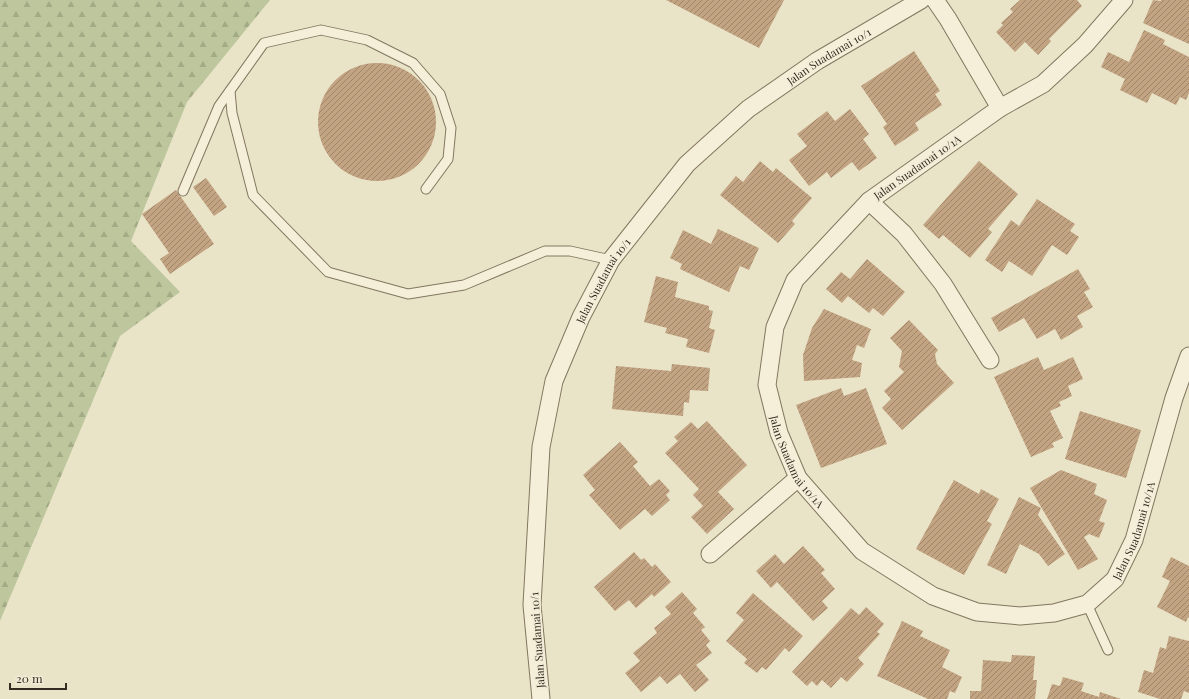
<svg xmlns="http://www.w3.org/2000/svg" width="1189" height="699" viewBox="0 0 1189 699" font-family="'Playfair Display',serif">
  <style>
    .forest { fill: url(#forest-firs) }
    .building { fill: url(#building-hatch) }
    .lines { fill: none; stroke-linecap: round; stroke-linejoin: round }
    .service-casing { stroke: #83765f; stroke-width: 11 }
    .minor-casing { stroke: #83765f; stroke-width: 19 }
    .service { stroke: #f5efda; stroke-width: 9 }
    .minor { stroke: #f5efda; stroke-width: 17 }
    .labels { text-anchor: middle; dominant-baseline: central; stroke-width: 3.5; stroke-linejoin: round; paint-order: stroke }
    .street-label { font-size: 11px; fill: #352c21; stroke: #f1ecd6 }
  </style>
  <defs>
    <pattern id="forest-firs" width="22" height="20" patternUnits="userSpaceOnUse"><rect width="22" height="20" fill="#bdc69c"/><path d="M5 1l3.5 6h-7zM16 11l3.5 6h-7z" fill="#a3aa86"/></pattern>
    <pattern id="building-hatch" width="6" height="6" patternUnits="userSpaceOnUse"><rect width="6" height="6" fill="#c3a482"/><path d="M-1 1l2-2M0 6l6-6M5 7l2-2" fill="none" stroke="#9f866a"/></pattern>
  </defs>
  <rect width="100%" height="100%" fill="#e9e3c7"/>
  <polygon class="forest" points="0,0 270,0 187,102 131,241 180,292 120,336 0,621"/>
  <g class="building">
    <polygon points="666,0 784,0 759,48"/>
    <polygon points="1020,0 1077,0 1082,6 1049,39 1051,41 1038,55 1025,42 1015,52 996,32 1003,25 1001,23 1013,12 1010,9"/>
    <polygon points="1153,0 1161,1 1161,0 1189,0 1189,44 1143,23"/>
    <polygon points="1144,30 1165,40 1163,44 1189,57 1189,93 1186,100 1180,97 1176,105 1152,93 1147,103 1120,90 1125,79 1101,67 1108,52 1129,62"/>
    <polygon points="914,51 940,91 935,94 942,105 915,123 919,130 895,146 883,127 887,124 861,86"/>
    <circle cx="377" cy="122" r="59"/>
    <polygon points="850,109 869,134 863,139 877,158 859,171 852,162 831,178 827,172 809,186 789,160 807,146 797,134 827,111 835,121"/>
    <polygon points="760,161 773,172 776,168 812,198 792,221 795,224 778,243 720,195 736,176 743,182"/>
    <polygon points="979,161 1018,194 988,229 992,232 970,258 943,235 939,239 923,225"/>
    <polygon points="206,178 227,207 214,216 193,187"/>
    <polygon points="176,190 214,244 170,274 160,259 169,253 142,214"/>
    <polygon points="1037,199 1075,224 1070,231 1079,237 1067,255 1052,245 1032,276 1009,261 1002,272 985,260 1011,220 1019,226"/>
    <polygon points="718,229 759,248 749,270 740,266 729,292 680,269 682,264 670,258 683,230 711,244"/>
    <polygon points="867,259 905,292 883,316 873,308 869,313 848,296 842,303 826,289 841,272 850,279"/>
    <polygon points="1078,269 1090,289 1084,292 1093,307 1077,316 1083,327 1061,340 1055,329 1037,339 1024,318 999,332 991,318"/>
    <polygon points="656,276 678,282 675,297 709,306 709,310 713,311 709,328 715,330 709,353 686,347 688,339 665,333 667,328 644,322"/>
    <polygon points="824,309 871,329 864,348 857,345 852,360 862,363 860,377 804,381 803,355 812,328"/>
    <polygon points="909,320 938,350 935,354 937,364 954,383 902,430 882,408 891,399 884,391 904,372 899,367 902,351 890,338"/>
    <polygon points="1038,357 1044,370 1073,357 1083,379 1068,386 1072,396 1059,402 1061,406 1050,411 1063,438 1052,443 1054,447 1031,457 994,377"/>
    <polygon points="672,364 710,368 708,391 690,390 689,403 684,402 683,416 612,409 616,366 671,371"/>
    <polygon points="841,388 844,396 866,388 887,444 821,468 796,405"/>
    <polygon points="1080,411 1141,430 1126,478 1065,459"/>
    <polygon points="707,421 747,465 718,492 734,509 707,534 691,517 703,506 693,495 699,489 665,453 678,441 674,437 691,422 698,429"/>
    <polygon points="620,442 638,462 633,466 650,486 659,479 670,491 666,495 670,500 652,516 645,509 620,530 589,495 595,490 583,475"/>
    <polygon points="1061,470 1097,484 1094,494 1107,500 1099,521 1105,523 1099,538 1089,534 1084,537 1098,559 1078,570 1030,488"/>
    <polygon points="954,480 979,494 981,489 999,499 987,521 992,524 964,575 916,549"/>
    <polygon points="1019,497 1041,508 1038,515 1065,554 1048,566 1039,554 1020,544 1006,574 987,565"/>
    <polygon points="803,546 825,570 821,573 835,589 822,601 828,608 813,621 777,582 771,588 756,571 775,554 784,564"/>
    <polygon points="634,552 641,560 644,558 652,567 655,564 671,582 654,597 652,594 636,608 629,600 615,611 594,587"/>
    <polygon points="1171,557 1189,566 1189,618 1188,617 1186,622 1157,607 1170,581 1162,577"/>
    <polygon points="682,592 697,609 693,613 705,627 701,630 710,641 706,645 712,653 696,665 709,680 695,692 680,674 667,684 660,676 641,692 625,673 640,661 633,653 657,633 654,628 671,614 665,607"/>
    <polygon points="753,593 803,636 789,652 785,648 766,670 762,667 757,673 744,663 747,659 726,641 744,620 736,613"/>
    <polygon points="866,607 884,624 877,632 880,634 858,658 864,664 847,682 841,677 831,688 822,680 817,686 812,681 807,686 792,672 851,608 859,615"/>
    <polygon points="902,621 923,631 920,636 950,650 942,667 962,677 955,693 950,691 947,699 928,699 877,676"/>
    <polygon points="1169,636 1189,641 1189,693 1184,691 1181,699 1160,699 1138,692 1144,670 1153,673 1160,647 1166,649"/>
    <polygon points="1012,655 1035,656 1033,680 1037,680 1035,699 970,699 970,691 981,691 983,660 1011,662"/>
    <polygon points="1063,677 1084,683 1081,691 1099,697 1100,692 1121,699 1047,699 1052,684 1060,686"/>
  </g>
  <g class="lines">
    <defs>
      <g id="service">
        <polyline points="230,91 232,113 253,195 328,272 408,294 464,285 545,251 570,251 611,260"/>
        <polyline points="183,191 219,106 264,43 321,30 367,40 413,63 440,94 451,128 448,159 426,189"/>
        <polyline points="1087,604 1108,650"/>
      </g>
      <g id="minor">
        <polyline points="935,0 948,19 1000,108"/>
        <path id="s1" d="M1124,0L1085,45L1043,84L1000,108L869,201L795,280L775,327L767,385L779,433L798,478L862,551L933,596L977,612L1020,616L1054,613L1087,604L1115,579L1134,540L1174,398L1189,356"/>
        <polyline points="869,201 904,234 943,284 990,360"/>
        <polyline points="710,554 798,478"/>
        <path id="s2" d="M541,699L532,605L541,447L554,381L581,317L611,260L687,164L748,109L817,61L921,0"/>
      </g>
    </defs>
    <use href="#service" class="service-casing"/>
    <use href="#minor" class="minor-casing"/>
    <use href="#service" class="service"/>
    <use href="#minor" class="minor"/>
  </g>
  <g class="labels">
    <g class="street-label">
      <text stroke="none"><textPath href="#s2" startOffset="755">Jalan Suadamai 10/1</textPath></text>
      <text transform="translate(917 167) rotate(-35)">Jalan Suadamai 10/1A</text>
      <text stroke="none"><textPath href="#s2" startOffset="432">Jalan Suadamai 10/1</textPath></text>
      <text stroke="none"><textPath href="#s1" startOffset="628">Jalan Suadamai 10/1A</textPath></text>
      <text stroke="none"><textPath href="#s1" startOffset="1072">Jalan Suadamai 10/1A</textPath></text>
      <text transform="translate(537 640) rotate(-94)">Jalan Suadamai 10/1</text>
    </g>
  </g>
  <path d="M10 683v6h56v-6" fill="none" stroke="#352c21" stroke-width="2"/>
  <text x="16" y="683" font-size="12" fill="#352c21" stroke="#f1ecd6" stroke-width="3" paint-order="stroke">20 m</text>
</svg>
